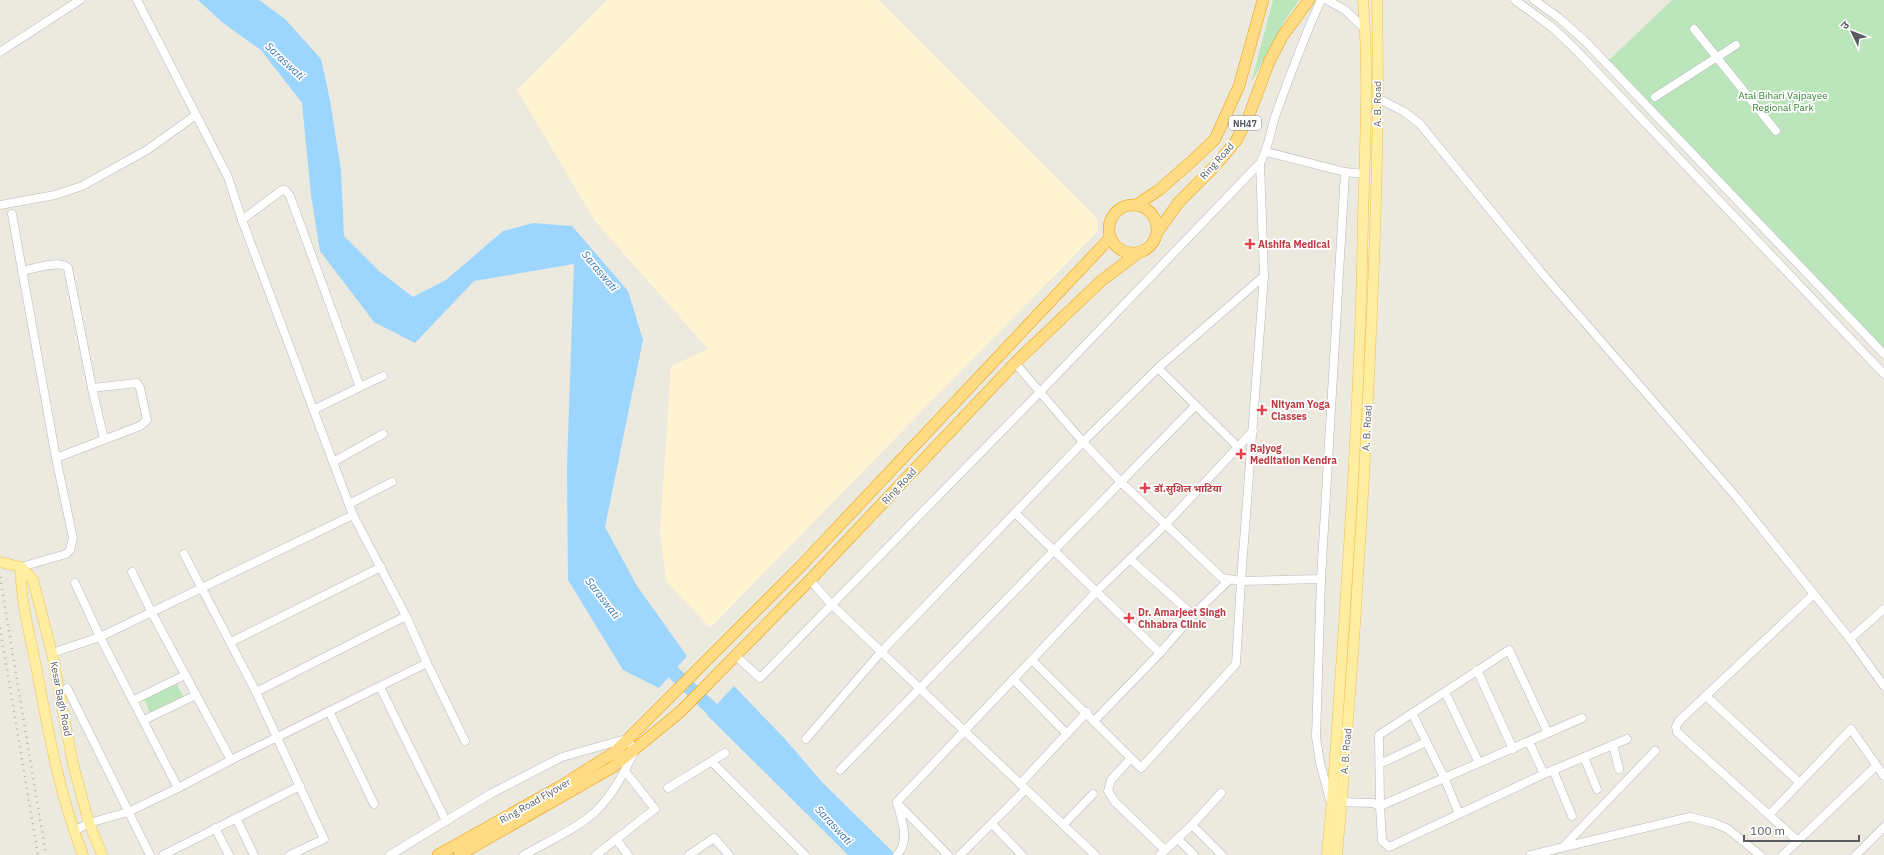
<svg xmlns="http://www.w3.org/2000/svg" width="1884" height="855" viewBox="0 0 1884 855" font-family="'IBM Plex Sans','Noto Sans Devanagari',sans-serif">
  <style>
    .commercial { fill: #fff3d1 }
    .green { fill: #bbe5ba }
    .water { fill: #9cd6ff }
    .lines { fill: none; stroke-linecap: round; stroke-linejoin: round }
    .river { stroke: #9cd6ff; stroke-width: 14 }
    .minor-casing { stroke: #b5b8bd; stroke-width: 9 }
    .major-casing { stroke: #f5c24e; stroke-width: 11 }
    .highway-casing { stroke: #eb9b00; stroke-width: 12 }
    .minor { stroke: #fff; stroke-width: 8 }
    .major { stroke: #ffeda1; stroke-width: 10 }
    .highway { stroke: #ffdc83; stroke-width: 11 }
    .rail { stroke: #b1b2b2; stroke-width: 2.5; stroke-dasharray: 1 5; stroke-linecap: butt }
    .health-dot { fill: #e0444e; stroke: #fff; stroke-width: 1.5 }
    .labels { text-anchor: middle; dominant-baseline: central; stroke-width: 3.5; stroke-linejoin: round; paint-order: stroke }
    .shield { fill: #fff; stroke: #8a8d90; stroke-width: 1 }
    .shield-label { font-size: 9px; font-weight: bold; fill: #585c61 }
    .park-label { font-size: 10px; fill: #328634; stroke: #fff }
    .street-label { font-size: 10px; fill: #585c61; stroke: #fff }
    .health-label { font-size: 10px; font-weight: bold; fill: #be3a42; stroke: #fff; text-anchor: start }
    .water-label { font-size: 11px; font-style: italic; fill: #3777b3; stroke: #fff }
  </style>
  <rect width="100%" height="100%" fill="#ece9df"/>
  <polygon class="commercial" points="607,0 879,0 1097,218 1098,231 710,628 666,581 660,532 671,366 708,349 595,221 517,90"/>
  <g class="green">
    <polygon points="1273,0 1299,0 1285,20 1251,83"/>
    <polygon points="1672,0 1884,0 1884,355 1606,63"/>
    <polygon points="176,683 184,698 150,713 144,698"/>
  </g>
  <g class="water">
    <polygon points="198,0 259,0 285,19 321,59 330,100 341,170 344,236 379,271 413,297 446,280 503,231 533,223 572,226 628,291 643,340 605,527 637,586 687,656 659,688 623,670 568,580 567,466 574,264 474,281 415,343 374,322 320,251 311,195 302,103 261,50 223,23"/>
    <polygon points="734,686 785,739 822,782 896,855 848,855 707,715"/>
  </g>
  <g class="lines">
    <polyline class="river" points="659,659 726,722"/>
    <defs>
      <g id="minor">
        <polyline points="1327,0 1345,10 1365,29"/>
        <polyline points="1515,0 1553,28 1576,50 1884,374"/>
        <polyline points="1534,0 1559,18 1585,41 1884,354"/>
        <polyline points="1694,29 1776,131"/>
        <polyline points="0,52 80,0"/>
        <polyline points="1655,97 1736,45"/>
        <polyline points="1377,98 1403,111 1420,124 1541,272 1738,499 1850,639 1884,609"/>
        <polyline points="1267,152 1345,172 1321,579 1316,737 1320,763 1330,800"/>
        <polyline points="1345,172 1364,174"/>
        <polyline points="0,205 55,195 82,186 147,150 196,115"/>
        <polyline points="12,214 56,458 73,538 70,550 66,554 21,567"/>
        <polyline points="242,220 282,190 285,190 290,196 360,387 313,410"/>
        <path d="M22,271C33,269 61,259 68,268L92,388L104,439"/>
        <polyline points="1015,363 1083,442 1121,482 1222,578 1241,581 1321,579"/>
        <polyline points="1158,368 1238,447"/>
        <polyline points="360,387 383,376"/>
        <polyline points="56,458 140,426 147,420 140,388 137,383 92,388"/>
        <polyline points="333,462 383,434"/>
        <polyline points="349,504 392,482"/>
        <polyline points="1015,513 1160,653"/>
        <polyline points="184,554 256,692 324,839 290,855"/>
        <polyline points="1130,559 1193,615"/>
        <polyline points="132,572 152,613 231,760"/>
        <polyline points="810,580 831,604 1095,855"/>
        <polyline points="75,583 100,637 178,788"/>
        <polyline points="1850,639 1884,686"/>
        <polyline points="231,642 381,567"/>
        <polyline points="52,653 100,637 353,515"/>
        <polyline points="736,656 760,678 1041,391 1260,163"/>
        <path d="M1032,660L1141,768L1236,664L1241,581L1264,276L1260,163C1269,148 1270,131 1276,114C1290,75 1304,37 1321,0"/>
        <polyline points="427,663 465,741"/>
        <polyline points="1477,670 1513,749"/>
        <polyline points="1013,679 1067,734"/>
        <polyline points="380,687 446,821"/>
        <polyline points="67,688 150,855"/>
        <polyline points="256,692 406,616"/>
        <polyline points="1445,692 1479,763"/>
        <polyline points="1706,696 1800,783"/>
        <polyline points="134,700 185,675"/>
        <polyline points="329,711 374,804"/>
        <polyline points="1412,713 1444,777 1459,814"/>
        <polyline points="144,720 196,695"/>
        <polyline points="1095,720 1160,653 1193,615 1229,580"/>
        <polyline points="806,739 881,652 1083,442 1158,368 1264,276"/>
        <polyline points="1529,742 1544,774 1389,847 1382,841 1380,806 1379,735 1509,650 1548,733"/>
        <polyline points="1613,745 1619,769"/>
        <polyline points="1584,757 1597,789"/>
        <polyline points="1131,758 1111,780 1108,791 1115,802 1165,850"/>
        <polyline points="712,762 805,855"/>
        <polyline points="1380,764 1426,742"/>
        <polyline points="840,770 1195,406"/>
        <polyline points="1553,770 1572,816"/>
        <polyline points="1544,774 1627,739"/>
        <polyline points="1020,784 1087,712"/>
        <polyline points="668,788 725,753"/>
        <polyline points="1336,802 1373,803 1380,806 1582,718"/>
        <polyline points="897,803 948,855"/>
        <polyline points="1769,815 1677,732 1676,727 1679,721 1814,594"/>
        <polyline points="236,818 254,855"/>
        <polyline points="992,824 1022,855"/>
        <polyline points="1063,825 1093,794"/>
        <polyline points="1192,825 1222,855"/>
        <polyline points="215,828 229,855"/>
        <polyline points="74,831 89,823 128,812 178,788 231,760 427,663 406,616 353,515 242,220 228,177 137,0"/>
        <polyline points="616,839 628,855"/>
        <polyline points="1178,839 1194,855"/>
        <polyline points="1798,841 1769,815 1851,729 1884,776"/>
        <polyline points="1564,846 1655,751"/>
        <polyline points="163,855 300,786"/>
        <path d="M390,855L492,793L562,757L626,739L635,750C625,771 613,795 595,812C576,829 547,842 524,855"/>
        <polyline points="596,855 655,809 625,771"/>
        <polyline points="689,855 714,838 729,855"/>
        <path d="M897,855C911,839 901,820 897,802L1097,591L1166,524L1253,431"/>
        <polyline points="960,855 1025,790"/>
        <polyline points="1160,855 1192,825 1221,793"/>
        <polyline points="1531,855 1690,817 1714,823 1728,829 1760,855"/>
        <polyline points="1783,855 1876,766"/>
        <polyline points="1856,855 1884,827"/>
      </g>
      <g id="major">
        <polyline points="0,562 21,567 33,580 52,653 73,764 89,823 102,855"/>
        <path d="M21,567C20,600 30,635 36,666C48,730 59,794 83,855"/>
        <path d="M1327,855L1332,802C1345,607 1360,413 1363,218C1365,145 1369,72 1363,0"/>
        <path d="M1337,855C1350,709 1360,563 1367,417C1374,278 1380,139 1377,0"/>
      </g>
      <g id="highway">
        <circle cx="1133" cy="229" r="24"/>
        <polyline points="1136,205 1159,190 1191,162 1215,139 1239,86 1263,0"/>
        <polyline points="1158,231 1179,202 1215,166 1236,141 1248,118 1269,62 1282,37 1309,0"/>
        <polyline points="438,855 561,786 615,752 802,565 1110,238"/>
        <polyline points="459,855 613,767 680,712 810,580 1015,363 1101,281 1138,253"/>
      </g>
    </defs>
    <use href="#minor" class="minor-casing"/>
    <use href="#major" class="major-casing"/>
    <use href="#highway" class="highway-casing"/>
    <use href="#minor" class="minor"/>
    <use href="#major" class="major"/>
    <use href="#highway" class="highway"/>
    <g class="rail">
      <polyline points="0,577 46,855"/>
      <polyline points="0,628 38,855"/>
    </g>
  </g>
  <g class="health-dot">
    <path d="M1248 238h4v4h4v4h-4v4h-4v-4h-4v-4h4z"/>
    <path d="M1260 404h4v4h4v4h-4v4h-4v-4h-4v-4h4z"/>
    <path d="M1239 448h4v4h4v4h-4v4h-4v-4h-4v-4h4z"/>
    <path d="M1143 482h4v4h4v4h-4v4h-4v-4h-4v-4h4z"/>
    <path d="M1127 612h4v4h4v4h-4v4h-4v-4h-4v-4h4z"/>
  </g>
  <g class="labels">
    <rect class="shield" x="1229" y="116" width="32" height="14" rx="3"/>
    <g class="shield-label">
      <text x="1245" y="123">NH47</text>
    </g>
    <g class="park-label">
      <text x="1783" y="95">Atal Bihari Vajpayee<tspan x="1783" dy="12">Regional Park</tspan></text>
    </g>
    <g class="street-label">
      <text transform="translate(1377 104) rotate(-90)">A. B. Road</text>
      <text transform="translate(1217 161) rotate(-48)">Ring Road</text>
      <text transform="translate(1367 428) rotate(-87)">A. B. Road</text>
      <text transform="translate(899 486) rotate(-47)">Ring Road</text>
      <text transform="translate(61 699) rotate(79)">Kesar Bagh Road</text>
      <text transform="translate(1346 751) rotate(-85)">A. B. Road</text>
      <text transform="translate(535 801) rotate(-30)">Ring Road Flyover</text>
    </g>
    <g class="health-label">
      <text x="1258" y="244">Alshifa Medical</text>
      <text x="1271" y="404">Nityam Yoga<tspan x="1271" dy="12">Classes</tspan></text>
      <text x="1250" y="448">Rajyog<tspan x="1250" dy="12">Meditation Kendra</tspan></text>
      <text x="1154" y="488">डॉ.सुशिल भाटिया</text>
      <text x="1138" y="612">Dr. Amarjeet Singh<tspan x="1138" dy="12">Chhabra Clinic</tspan></text>
    </g>
    <g class="water-label">
      <text transform="translate(285 61) rotate(43)">Saraswati</text>
      <text transform="translate(600 271) rotate(50)">Saraswati</text>
      <text transform="translate(603 598) rotate(52)">Saraswati</text>
      <text transform="translate(834 825) rotate(47)">Saraswati</text>
    </g>
  </g>
  <g transform="translate(1852 32) rotate(313)" stroke="#ffffff" stroke-width="3" paint-order="stroke">
  <path d="M0-3L7 15L0 10L-7 15Z" fill="#585c61"/>
  <text y="-6" font-size="11" font-weight="bold" text-anchor="middle" fill="#585c61">उ</text>
  </g>
  <path d="M1744 835v6h115v-6" fill="none" stroke="#585c61" stroke-width="2"/>
  <text x="1750" y="835" font-size="12" fill="#585c61" stroke="#ffffff" stroke-width="3" paint-order="stroke">100 m</text>
</svg>
